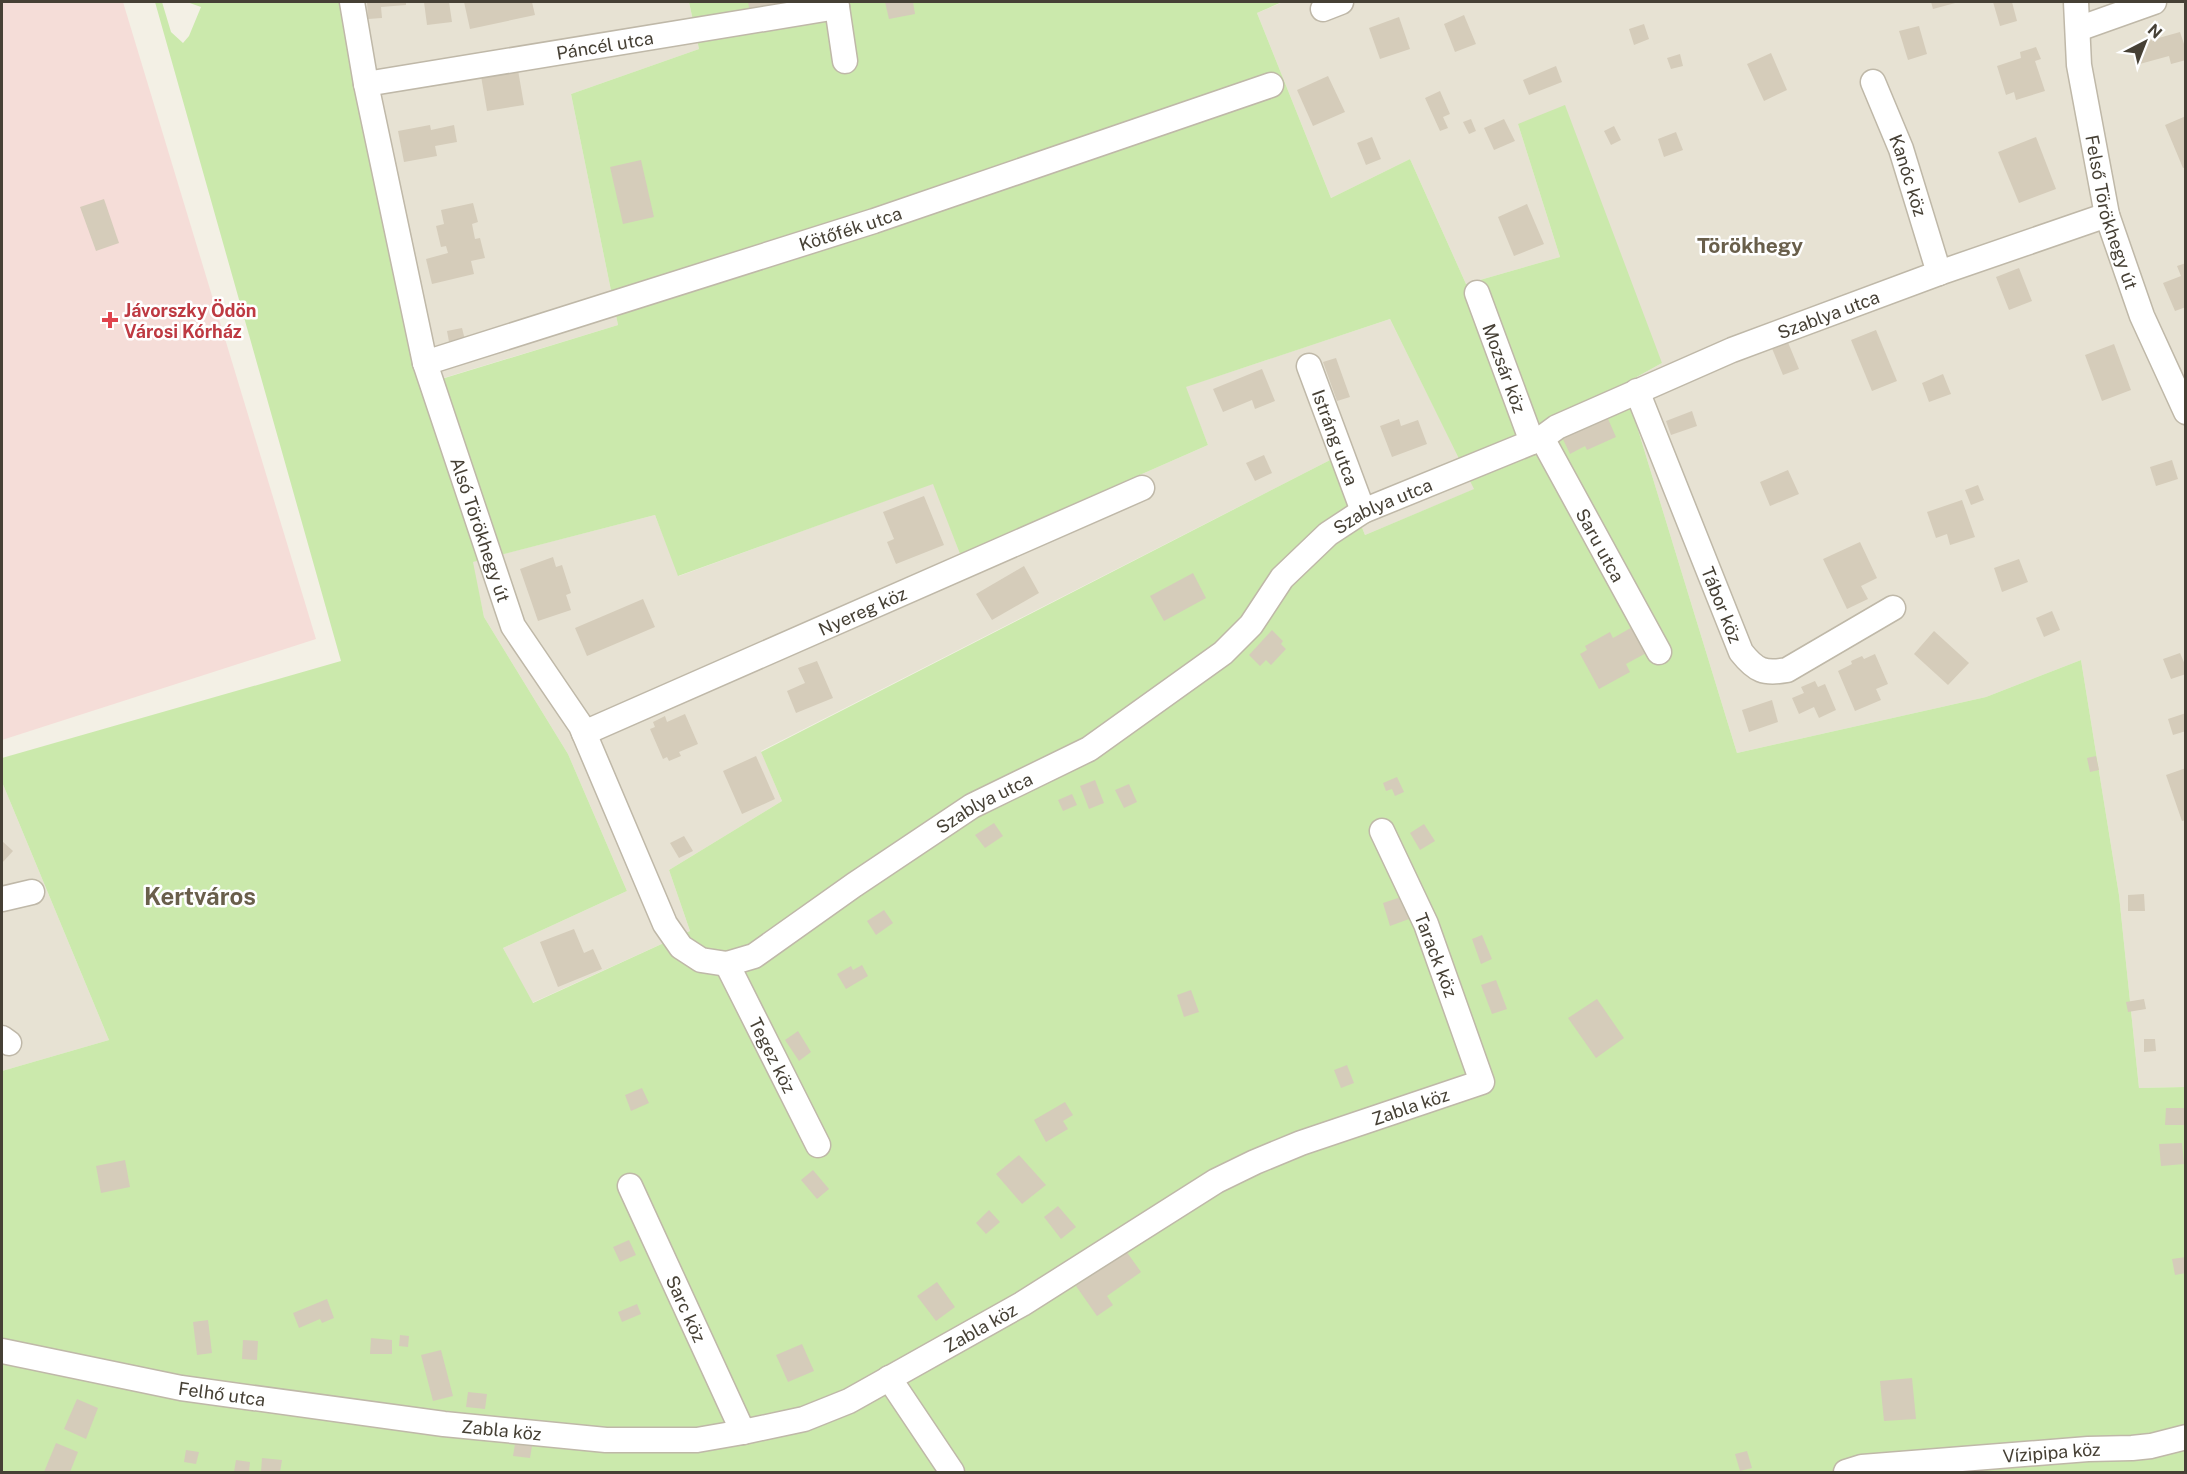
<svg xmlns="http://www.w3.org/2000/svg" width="2187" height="1474" viewBox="0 0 2187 1474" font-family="'Public Sans',sans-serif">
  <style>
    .residential { fill: #e7e2d3 }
    .medical { fill: #f5ddd8 }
    .green { fill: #cbe9ac; fill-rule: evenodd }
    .building { fill: #d5ccba }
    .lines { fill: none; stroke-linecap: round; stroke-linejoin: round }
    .minor-casing { stroke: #bfb8a8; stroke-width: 27 }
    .minor { stroke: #fff; stroke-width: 24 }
    .health-dot { fill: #e0444e; stroke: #fff; stroke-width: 2 }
    .labels { text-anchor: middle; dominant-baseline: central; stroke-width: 5; stroke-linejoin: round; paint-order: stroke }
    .street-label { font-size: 18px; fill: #464035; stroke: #fff }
    .health-label { font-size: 18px; font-weight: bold; fill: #be3a42; stroke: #fff; text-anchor: start }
    .quarter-label { font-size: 21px; font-weight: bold; fill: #695f4b; stroke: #fff }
    .district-label { font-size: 24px; font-weight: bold; fill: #695f4b; stroke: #fff }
  </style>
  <rect width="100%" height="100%" fill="#f3f0e5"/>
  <g class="residential">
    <polygon points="339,2 689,2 699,49 571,94 618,325 424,384 411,336"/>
    <polygon points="1283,2 2185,2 2185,1087 2139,1088 2119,895 2081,660 1986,697 1737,753 1624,384 1662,363 1518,124 1560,257 1466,284 1410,159 1331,198 1257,13"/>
    <polygon points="1390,319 1475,489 1365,535 1334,458 761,751 782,801 669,870 690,931 532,1003 503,948 627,891 568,754 484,617 472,562 655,515 679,576 934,483 960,554 1208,445 1185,387"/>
    <polygon points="2,782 109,1040 2,1071"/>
  </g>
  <polygon class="medical" points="2,2 123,2 316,639 2,740"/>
  <path class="green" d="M155,2H162L171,32L183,43L189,36L201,7L187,2H339L411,336L425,384L618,325L571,94L699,49L689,2H1282L1257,13L1331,198L1410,159L1466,284L1560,257L1518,124L1565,105L1662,363L1624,384L1737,753L1986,697L2081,660L2119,895L2139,1088L2185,1087V1472H2V1071L109,1040L2,782V758L341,661ZM1390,319L1474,489L1365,535L1334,458L761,752L782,801L669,870L690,931L533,1003L503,948L627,891L568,754L484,617L473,562L655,515L678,576L933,484L960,554L1208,445L1186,387Z"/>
  <g class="building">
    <polygon points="367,2 406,2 406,5 381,7 382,18 368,19"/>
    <polygon points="424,2 449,2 452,22 427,25"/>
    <polygon points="464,2 532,2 535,15 470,29"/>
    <polygon points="748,2 791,2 792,4 750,12"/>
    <polygon points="885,2 913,2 915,14 889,19"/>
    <polygon points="1931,2 1959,2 1933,9"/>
    <polygon points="1993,2 2012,2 2017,21 2000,26"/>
    <polygon points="1464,15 1476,44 1455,52 1444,24"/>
    <polygon points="1399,17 1410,49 1380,59 1369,28"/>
    <polygon points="1644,24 1649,39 1634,45 1629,29"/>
    <polygon points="1919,26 1927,54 1908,60 1899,31"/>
    <polygon points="2180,32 2186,50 2186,60 2171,64 2169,56 2136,65 2130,46"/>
    <polygon points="2036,47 2041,59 2035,61 2045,91 2016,100 2014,92 2006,95 1997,66 2021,58 2020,52"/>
    <polygon points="1771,53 1787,90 1764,101 1747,64"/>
    <polygon points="1680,54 1683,66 1671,69 1667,58"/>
    <polygon points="1556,66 1562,82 1529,95 1523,80"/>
    <polygon points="518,70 524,105 487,111 481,76"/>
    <polygon points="1328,76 1345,112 1313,126 1297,90"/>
    <polygon points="1440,91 1450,114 1443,117 1448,128 1440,131 1425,98"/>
    <polygon points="2186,116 2186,167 2183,168 2165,125"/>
    <polygon points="1471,119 1476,131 1469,134 1463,122"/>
    <polygon points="1504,119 1515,141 1494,150 1484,128"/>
    <polygon points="430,125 431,130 454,125 457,142 435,146 437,156 404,162 398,131"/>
    <polygon points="1614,126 1621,140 1611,145 1604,131"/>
    <polygon points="1676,132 1683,150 1664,157 1658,139"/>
    <polygon points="1372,137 1381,159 1366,165 1357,143"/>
    <polygon points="2036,137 2056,189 2019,203 1998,152"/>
    <polygon points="641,160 654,217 623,224 610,167"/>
    <polygon points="104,199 119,243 96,251 80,207"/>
    <polygon points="473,203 478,222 472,224 475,239 480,238 485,258 471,261 474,274 432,284 426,259 448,253 446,246 441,247 436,226 444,224 441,210"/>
    <polygon points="1527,204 1544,244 1514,256 1498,217"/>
    <polygon points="2186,263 2186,307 2175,311 2163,283 2181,276 2177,266"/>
    <polygon points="2019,268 2032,301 2009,310 1996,277"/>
    <polygon points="462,328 466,344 450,347 447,331"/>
    <polygon points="1876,330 1897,381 1872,391 1851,340"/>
    <polygon points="1787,340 1799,369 1783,375 1771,346"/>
    <polygon points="2114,344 2131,390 2102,401 2085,355"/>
    <polygon points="1336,358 1350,397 1337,401 1323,362"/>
    <polygon points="1262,369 1275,401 1255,409 1252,400 1223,412 1213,389"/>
    <polygon points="1943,374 1951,394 1929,402 1922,383"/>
    <polygon points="1692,411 1697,426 1671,435 1666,421"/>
    <polygon points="1605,412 1616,437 1587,450 1585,446 1570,454 1560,433"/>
    <polygon points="1399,419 1401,426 1418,420 1427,444 1392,457 1380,426"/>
    <polygon points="1264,455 1272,473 1255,481 1246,463"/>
    <polygon points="2172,460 2178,479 2156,486 2150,467"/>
    <polygon points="1788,470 1799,494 1770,506 1760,482"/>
    <polygon points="1978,485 1984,500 1971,505 1965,490"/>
    <polygon points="924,496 944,545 896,564 887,542 894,539 883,512"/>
    <polygon points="1962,500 1975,537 1950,545 1947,534 1936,538 1927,512"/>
    <polygon points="1860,542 1877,578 1861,586 1868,599 1847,609 1823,559"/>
    <polygon points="553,557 556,567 562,565 571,593 566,595 571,610 538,621 520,569"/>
    <polygon points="2019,559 2028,582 2002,592 1994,568"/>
    <polygon points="1024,566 1039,593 992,620 976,594"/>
    <polygon points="1193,573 1206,598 1164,621 1150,596"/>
    <polygon points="643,599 655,627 587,656 575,628"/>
    <polygon points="2052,611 2060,630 2044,637 2036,618"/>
    <polygon points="1636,625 1650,651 1626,664 1630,672 1599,689 1580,654 1587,650 1585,646 1610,632 1613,638"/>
    <polygon points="1272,630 1283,641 1281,644 1286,649 1271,665 1266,660 1260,666 1249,655"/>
    <polygon points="1934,631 1969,663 1948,685 1914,654"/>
    <polygon points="2180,653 2186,667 2186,674 2171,679 2163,659"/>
    <polygon points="1875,654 1888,684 1876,689 1881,700 1855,711 1838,671 1852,664 1851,661 1862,656 1864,659"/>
    <polygon points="817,661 833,698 796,713 787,691 805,683 798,668"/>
    <polygon points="1815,681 1818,687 1825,684 1836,710 1819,718 1814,707 1799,714 1792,698 1804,693 1801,687"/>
    <polygon points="1772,700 1778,722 1749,732 1742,710"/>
    <polygon points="2186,713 2186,731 2173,735 2168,719"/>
    <polygon points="685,714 698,744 679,752 681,756 669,761 667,757 663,759 650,729 655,727 653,722 665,716 667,722"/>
    <polygon points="756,756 775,799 742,814 723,771"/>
    <polygon points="2096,756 2099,770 2090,772 2087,758"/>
    <polygon points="2186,768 2186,820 2182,821 2166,775"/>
    <polygon points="1397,777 1404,792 1395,796 1392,789 1386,791 1383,783"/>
    <polygon points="1095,780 1104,803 1089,809 1080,786"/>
    <polygon points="1129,784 1137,802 1124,808 1115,790"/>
    <polygon points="1072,794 1077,805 1063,811 1058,800"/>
    <polygon points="994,823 1003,836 985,848 975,835"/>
    <polygon points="1424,824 1435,841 1420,850 1410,833"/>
    <polygon points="684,836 693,851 679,858 670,843"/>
    <polygon points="2,841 13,851 2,863"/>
    <polygon points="2144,894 2145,911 2128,911 2128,895"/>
    <polygon points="1401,897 1409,919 1390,926 1383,903"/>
    <polygon points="884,910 893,923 876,935 867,921"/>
    <polygon points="574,929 584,953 593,949 602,969 558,987 540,942"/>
    <polygon points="1482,935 1492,959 1481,964 1472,939"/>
    <polygon points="862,965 868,976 846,989 837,974 851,966 853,970"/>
    <polygon points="1496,980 1507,1009 1492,1014 1481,985"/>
    <polygon points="1191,990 1199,1012 1184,1017 1177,995"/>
    <polygon points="1597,999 1624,1038 1596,1058 1568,1018"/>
    <polygon points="2144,999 2146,1009 2128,1012 2126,1002"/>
    <polygon points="798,1031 811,1052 799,1061 785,1040"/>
    <polygon points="2144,1039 2155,1039 2156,1051 2144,1052"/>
    <polygon points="1347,1065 1354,1083 1341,1088 1334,1070"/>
    <polygon points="642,1088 649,1103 631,1111 625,1095"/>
    <polygon points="1065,1102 1073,1115 1063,1121 1068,1129 1046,1142 1034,1120"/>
    <polygon points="2166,1108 2186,1108 2186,1125 2165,1125"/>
    <polygon points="2182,1143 2184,1164 2161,1166 2159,1144"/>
    <polygon points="1019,1155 1046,1185 1022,1204 996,1174"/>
    <polygon points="125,1160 130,1187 101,1193 96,1166"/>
    <polygon points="813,1170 829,1189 817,1199 801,1180"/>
    <polygon points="1058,1206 1076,1227 1061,1239 1044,1217"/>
    <polygon points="989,1210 1000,1222 986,1234 976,1223"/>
    <polygon points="629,1240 636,1255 620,1262 613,1247"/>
    <polygon points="1126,1251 1141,1272 1107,1296 1113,1305 1097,1316 1076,1286"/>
    <polygon points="2186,1257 2186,1273 2175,1275 2172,1259"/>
    <polygon points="937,1282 955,1307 936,1321 917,1296"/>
    <polygon points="327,1299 334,1318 322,1323 320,1319 299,1328 293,1313"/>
    <polygon points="637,1304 641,1314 622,1322 618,1312"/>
    <polygon points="208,1320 212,1353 197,1355 193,1322"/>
    <polygon points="400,1335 409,1336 408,1347 399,1346"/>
    <polygon points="371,1338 392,1340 392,1354 370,1354"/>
    <polygon points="243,1340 258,1341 257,1360 242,1359"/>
    <polygon points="802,1344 814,1371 788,1382 776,1355"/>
    <polygon points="441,1350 453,1396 433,1401 421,1355"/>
    <polygon points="1912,1378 1916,1419 1884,1421 1880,1381"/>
    <polygon points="468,1392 487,1394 485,1409 466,1407"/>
    <polygon points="77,1399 98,1408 86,1439 64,1429"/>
    <polygon points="56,1443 78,1452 70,1472 44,1472"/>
    <polygon points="515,1444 532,1446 530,1458 513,1456"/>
    <polygon points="186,1450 199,1452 196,1464 184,1462"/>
    <polygon points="1747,1451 1752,1468 1740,1471 1735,1454"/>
    <polygon points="262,1458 282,1460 280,1472 261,1472"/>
    <polygon points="236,1460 250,1462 249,1472 234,1472"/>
  </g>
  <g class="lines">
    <defs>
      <g id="minor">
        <path id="s1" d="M352,2L366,84L425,363L513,626L581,726L665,924L681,947L701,960L727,964L754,956L854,885L972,806L1089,749L1223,653L1251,625L1282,578L1328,534L1363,511L1542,438L1557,427L1732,350L1939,273L2107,215"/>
        <path id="s2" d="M2076,2L2079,65L2107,215L2142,316L2186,412"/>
        <polyline points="837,7 845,61"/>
        <polyline points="1323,9 1341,2"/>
        <polyline points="2078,29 2154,2"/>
        <path id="s3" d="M1873,82L1901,149L1939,273"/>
        <path id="s4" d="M366,84L837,7L836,2"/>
        <path id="s5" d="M1477,293L1532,442"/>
        <path id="s6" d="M425,363L874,221L1271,85"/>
        <path id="s7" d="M1309,366L1363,511"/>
        <path id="s8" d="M1637,391L1741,652C1756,671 1764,674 1787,670L1893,608"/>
        <path id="s9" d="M1542,438L1659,652"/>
        <path id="s10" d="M584,733L1142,488"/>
        <polyline points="2,899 32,892"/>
        <path id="s11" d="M727,964L818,1145"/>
        <polyline points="2,1038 9,1043"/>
        <path id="s12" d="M630,1186L743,1432"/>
        <path id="s13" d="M2,1351L181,1388L444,1424L606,1440H697L743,1432L804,1419L849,1401L1022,1304L1216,1181L1255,1162L1301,1143L1482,1082L1426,924L1382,831"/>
        <polyline points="889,1378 952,1472"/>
        <path id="s14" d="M1846,1472L1862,1467L2088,1449L2132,1448L2151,1446L2186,1437"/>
      </g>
    </defs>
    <use href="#minor" class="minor-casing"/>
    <use href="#minor" class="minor"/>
  </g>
  <path class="health-dot" d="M107 311h6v6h6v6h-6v6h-6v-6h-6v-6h6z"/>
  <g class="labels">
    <g class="street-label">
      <text stroke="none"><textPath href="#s4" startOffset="242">Páncél utca</textPath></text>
      <text stroke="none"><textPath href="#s3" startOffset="100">Kanóc köz</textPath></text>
      <text stroke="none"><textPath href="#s2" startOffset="214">Felső Törökhegy út</textPath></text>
      <text stroke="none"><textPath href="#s6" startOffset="446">Kötőfék utca</textPath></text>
      <text stroke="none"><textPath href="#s1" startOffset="2355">Szablya utca</textPath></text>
      <text stroke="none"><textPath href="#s5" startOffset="80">Mozsár köz</textPath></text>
      <text stroke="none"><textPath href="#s7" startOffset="76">Istráng utca</textPath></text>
      <text stroke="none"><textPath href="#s1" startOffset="1869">Szablya utca</textPath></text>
      <text stroke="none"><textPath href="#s1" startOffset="544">Alsó Törökhegy út</textPath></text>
      <text stroke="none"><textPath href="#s9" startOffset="122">Saru utca</textPath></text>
      <text stroke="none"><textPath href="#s8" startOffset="230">Tábor köz</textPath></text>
      <text stroke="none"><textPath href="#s10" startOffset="304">Nyereg köz</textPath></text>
      <text stroke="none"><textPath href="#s1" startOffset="1365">Szablya utca</textPath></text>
      <text transform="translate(1436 955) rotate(69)">Tarack köz</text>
      <text stroke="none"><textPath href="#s11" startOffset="102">Tegez köz</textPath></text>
      <text stroke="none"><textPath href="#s13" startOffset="1496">Zabla köz</textPath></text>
      <text stroke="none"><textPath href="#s12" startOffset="135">Sarc köz</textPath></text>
      <text stroke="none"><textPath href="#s13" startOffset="1010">Zabla köz</textPath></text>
      <text stroke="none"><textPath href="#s13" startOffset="224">Felhő utca</textPath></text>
      <text stroke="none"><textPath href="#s13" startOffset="506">Zabla köz</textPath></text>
      <text stroke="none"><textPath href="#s14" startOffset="207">Vízipipa köz</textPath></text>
    </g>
    <g class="health-label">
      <text x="124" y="310">Jávorszky Ödön<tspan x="124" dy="21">Városi Kórház</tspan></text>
    </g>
    <g class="quarter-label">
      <text x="1750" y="245">Törökhegy</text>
    </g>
    <g class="district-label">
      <text x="200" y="896">Kertváros</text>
    </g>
  </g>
  <rect width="2187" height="1474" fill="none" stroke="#464035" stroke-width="6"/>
  <g transform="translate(2145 42) rotate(42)" stroke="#ffffff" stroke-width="4.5" paint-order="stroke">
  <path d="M0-4.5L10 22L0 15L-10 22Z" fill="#464035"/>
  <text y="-9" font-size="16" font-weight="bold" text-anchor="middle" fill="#464035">N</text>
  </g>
</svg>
